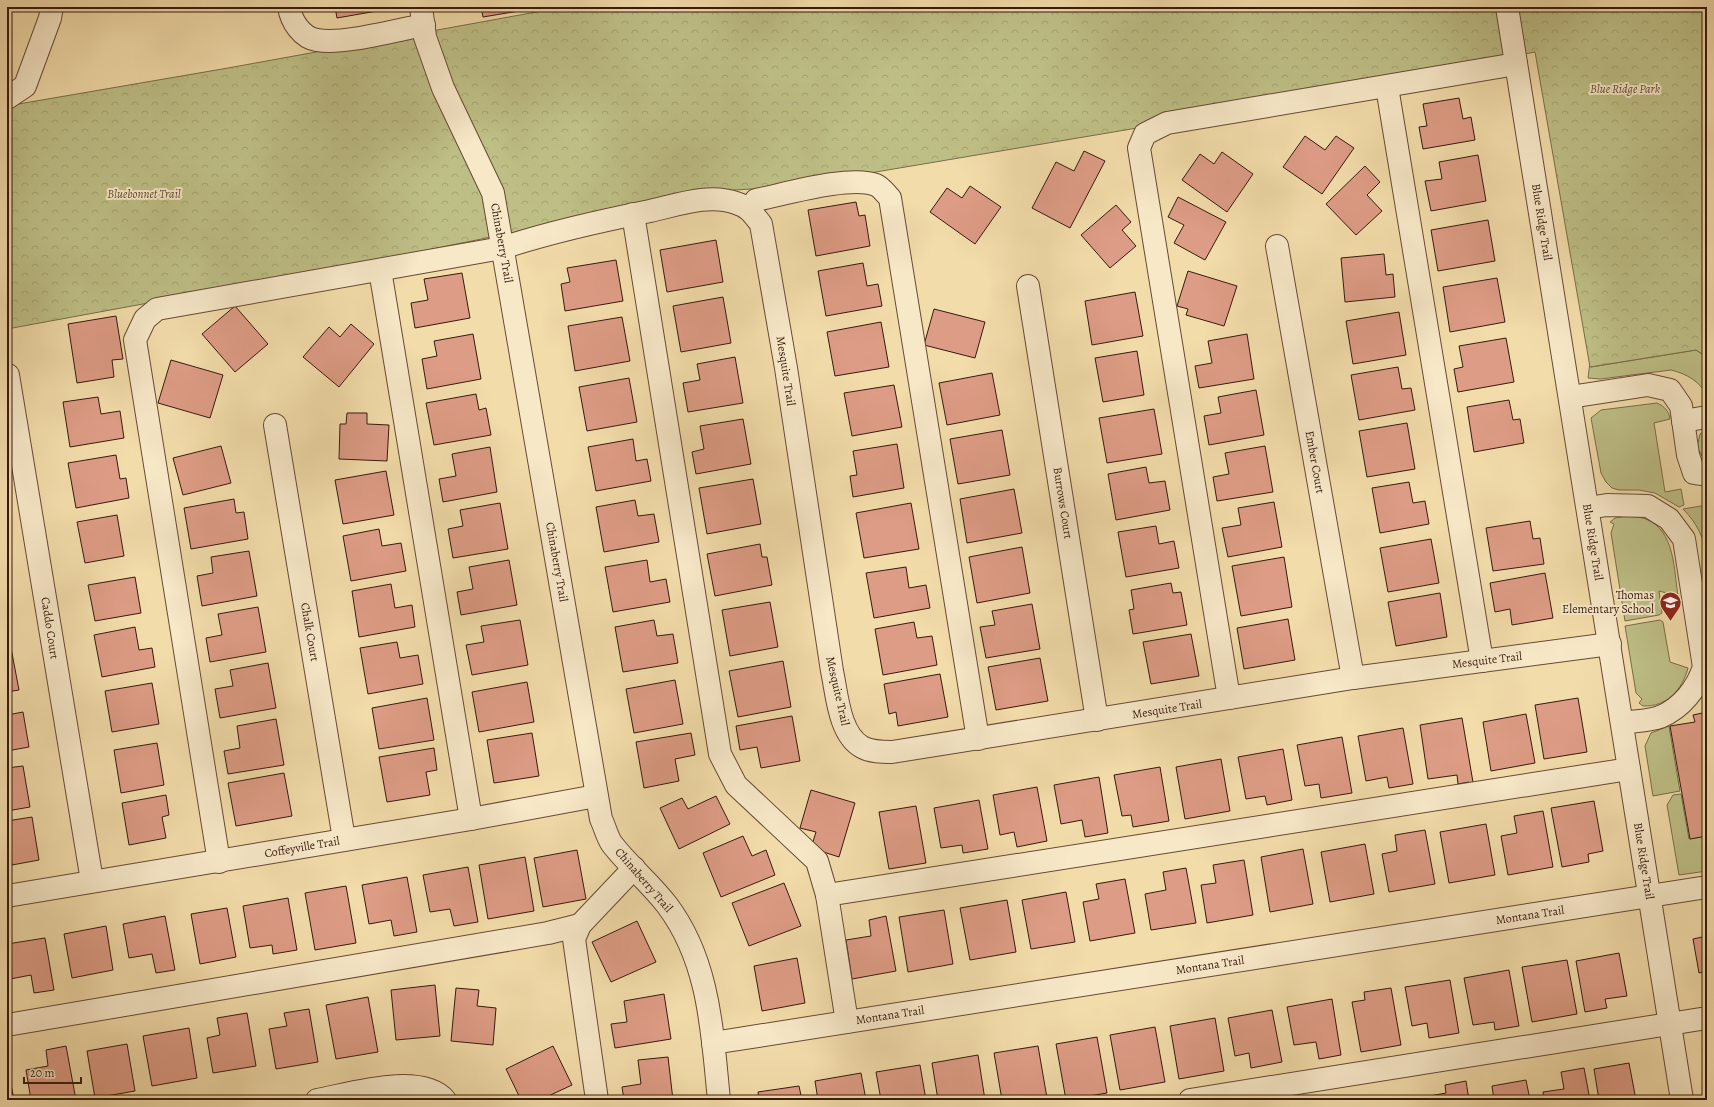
<svg xmlns="http://www.w3.org/2000/svg" width="1714" height="1107" viewBox="0 0 1714 1107" font-family="Alegreya,serif">
  <style>
    .grass { fill: #bebf86; stroke: #7a6c4a }
    .forest { fill: url(#forest-crowns); stroke: #7a6c4a }
    .building { fill: #dd9c85; stroke: #371a0d }
    .lines { fill: none; stroke-linecap: round; stroke-linejoin: round }
    .minor-casing { stroke: #664a34; stroke-width: 24 }
    .minor { stroke: #f7e8c8; stroke-width: 22 }
    .labels { text-anchor: middle; dominant-baseline: central; stroke-width: 4; stroke-linejoin: round; paint-order: stroke }
    .park-label { font-size: 12px; font-style: italic; fill: #604c31; stroke: #f7e8c8 }
    .street-label { font-size: 12px; fill: #371a0d; stroke: #f7e8c8 }
    .poi-label { font-size: 12px; fill: #371a0d; stroke: #f7e8c8; text-anchor: end }
  </style>
  <defs>
    <pattern id="forest-crowns" width="20" height="18" patternUnits="userSpaceOnUse"><rect width="20" height="18" fill="#bebf86"/><path d="M2 6a3 3 0 1 1 6 0M12 15a3 3 0 1 1 6 0" fill="none" stroke="#a4a472"/></pattern>
  </defs>
  <rect width="100%" height="100%" fill="#f2dcaa"/>
  <filter id="stains"><feTurbulence type="fractalNoise" baseFrequency=".005" numOctaves="4"/><feColorMatrix values="0 0 0 0 .2 0 0 0 0 .09 0 0 0 0 .02 0 0 0 .5 -.17"/></filter>
  <radialGradient id="worn" r=".72"><stop offset=".6" stop-color="#630" stop-opacity="0"/><stop offset="1" stop-color="#630" stop-opacity=".3"/></radialGradient>
  <g class="grass">
    <path d="M1696,350L1707,357V395C1699,381 1687,374 1671,370L1600,379L1588,378L1590,362L1591,367Z"/>
    <path d="M1657,403C1664,406 1669,411 1670,419L1654,423L1665,492L1681,489L1684,505L1679,507L1655,493L1639,490H1619L1612,488L1606,482L1601,473L1591,418L1601,410Z"/>
    <polygon points="1707,429 1707,460 1702,456 1697,447 1700,434"/>
    <path d="M1707,505V557C1704,538 1697,523 1683,509Z"/>
    <path d="M1628,516C1634,517 1641,517 1646,519C1675,530 1674,571 1678,596L1659,591L1662,613L1659,615L1625,621L1611,533L1614,524L1610,522L1615,518Z"/>
    <path d="M1660,620L1663,622L1670,662L1688,668C1682,690 1667,707 1643,706L1639,703L1642,699L1636,693L1625,626Z"/>
    <polygon points="1669,726 1680,791 1653,796 1645,746 1651,733"/>
    <polygon points="1681,794 1689,839 1707,836 1707,871 1679,875 1667,805 1673,795"/>
  </g>
  <polygon class="forest" points="564,7 1707,7 1707,357 1696,350 1590,367 1535,52 1167,123 840,178 786,187 717,191 344,267 7,329 7,106 228,68"/>
  <g class="building">
    <polygon points="335,7 376,7 377,11 337,18"/>
    <polygon points="481,7 531,7 531,9 483,17"/>
    <polygon points="1459,98 1463,119 1471,117 1475,140 1423,149 1419,127 1427,126 1423,104"/>
    <polygon points="1305,136 1325,150 1336,136 1354,148 1322,194 1283,167"/>
    <polygon points="1084,151 1105,161 1070,228 1032,208 1056,162 1074,171"/>
    <polygon points="1222,152 1253,174 1227,212 1182,180 1200,154 1214,164"/>
    <polygon points="1478,155 1486,201 1431,211 1425,181 1442,179 1439,162"/>
    <polygon points="1365,166 1380,182 1367,195 1382,211 1356,235 1326,204"/>
    <polygon points="970,186 1001,207 975,244 930,212 947,188 962,198"/>
    <polygon points="1178,197 1226,222 1205,260 1174,243 1184,225 1168,217"/>
    <polygon points="856,202 859,216 865,215 870,246 816,256 808,210"/>
    <polygon points="1116,205 1131,222 1122,230 1136,246 1110,268 1081,235"/>
    <polygon points="1488,220 1495,261 1438,271 1431,230"/>
    <polygon points="716,240 723,282 667,292 660,250"/>
    <polygon points="1384,254 1386,275 1393,274 1395,297 1345,302 1341,258"/>
    <polygon points="616,260 623,301 565,311 561,284 570,282 567,268"/>
    <polygon points="863,263 867,286 878,284 882,306 826,316 818,271"/>
    <polygon points="1188,271 1237,286 1224,326 1186,315 1188,309 1177,306"/>
    <polygon points="462,273 470,318 415,328 411,303 428,300 424,279"/>
    <polygon points="1497,278 1505,322 1450,332 1443,287"/>
    <polygon points="1135,292 1143,336 1092,345 1085,301"/>
    <polygon points="723,297 731,343 681,352 673,306"/>
    <polygon points="235,306 268,344 235,372 202,334"/>
    <polygon points="934,309 985,322 975,358 924,345"/>
    <polygon points="1399,312 1406,355 1353,364 1346,321"/>
    <polygon points="116,316 123,359 112,360 114,377 77,383 68,324"/>
    <polygon points="622,317 630,361 575,371 568,326"/>
    <polygon points="881,322 889,367 835,376 827,332"/>
    <polygon points="351,324 374,344 339,387 303,357 329,327 340,337"/>
    <polygon points="473,334 481,379 427,389 422,359 437,356 434,341"/>
    <polygon points="1247,334 1254,379 1199,388 1195,366 1212,363 1208,341"/>
    <polygon points="1506,338 1514,382 1458,392 1454,369 1463,367 1459,346"/>
    <polygon points="1137,351 1144,395 1103,402 1095,358"/>
    <polygon points="735,357 743,403 688,412 683,383 700,380 697,364"/>
    <polygon points="171,360 223,375 210,418 158,403"/>
    <polygon points="1398,367 1402,389 1411,388 1415,410 1359,420 1351,375"/>
    <polygon points="992,373 1000,415 947,425 939,383"/>
    <polygon points="629,378 637,422 587,431 579,387"/>
    <polygon points="894,385 902,427 852,436 844,393"/>
    <polygon points="1256,390 1264,435 1209,445 1204,416 1221,413 1218,397"/>
    <polygon points="476,394 479,410 486,408 491,435 434,445 426,403"/>
    <polygon points="98,397 101,414 120,411 124,438 70,447 63,402"/>
    <polygon points="1509,400 1513,420 1520,419 1524,443 1474,452 1467,407"/>
    <polygon points="1154,409 1162,454 1107,463 1099,418"/>
    <polygon points="347,413 367,413 367,424 389,425 387,461 339,459 340,424 346,424"/>
    <polygon points="743,419 751,464 696,474 692,452 704,449 700,426"/>
    <polygon points="1407,423 1415,469 1367,477 1359,431"/>
    <polygon points="1002,430 1010,475 958,484 950,439"/>
    <polygon points="633,439 636,461 647,459 651,481 596,491 588,447"/>
    <polygon points="897,444 904,488 853,497 850,476 857,475 853,451"/>
    <polygon points="221,446 231,483 183,495 173,458"/>
    <polygon points="1265,446 1273,492 1217,501 1213,477 1229,474 1225,453"/>
    <polygon points="490,447 497,492 443,502 439,479 456,476 452,454"/>
    <polygon points="116,455 120,479 126,478 129,498 76,508 68,463"/>
    <polygon points="1146,467 1149,483 1165,481 1170,510 1116,520 1108,474"/>
    <polygon points="386,471 394,515 343,524 335,480"/>
    <polygon points="753,479 761,524 707,534 699,488"/>
    <polygon points="1409,482 1413,503 1425,501 1429,524 1380,533 1372,488"/>
    <polygon points="1014,489 1022,533 967,543 960,499"/>
    <polygon points="234,499 236,513 244,512 248,539 191,549 184,508"/>
    <polygon points="635,500 638,516 654,514 659,542 604,552 596,507"/>
    <polygon points="1274,502 1282,547 1228,557 1222,528 1241,525 1238,508"/>
    <polygon points="500,503 508,549 453,558 448,529 463,526 460,510"/>
    <polygon points="911,503 919,549 864,558 856,513"/>
    <polygon points="117,515 124,556 85,563 77,522"/>
    <polygon points="1530,521 1533,539 1540,538 1544,564 1493,571 1486,528"/>
    <polygon points="1156,526 1159,544 1174,541 1179,568 1126,577 1118,532"/>
    <polygon points="379,529 382,546 401,543 406,571 351,581 343,536"/>
    <polygon points="1431,539 1439,583 1388,592 1380,548"/>
    <polygon points="760,544 762,557 767,557 772,585 715,596 707,554"/>
    <polygon points="1022,547 1030,593 977,603 969,557"/>
    <polygon points="249,551 257,596 202,606 197,576 213,573 211,557"/>
    <polygon points="1284,557 1292,607 1241,616 1232,566"/>
    <polygon points="509,560 517,605 461,615 457,592 473,589 469,567"/>
    <polygon points="647,560 650,582 666,579 670,602 613,612 605,567"/>
    <polygon points="906,567 909,588 926,585 930,608 874,618 866,573"/>
    <polygon points="1545,573 1553,618 1512,625 1510,609 1495,612 1490,583"/>
    <polygon points="135,577 141,613 95,621 88,585"/>
    <polygon points="1171,583 1173,593 1181,592 1187,625 1133,634 1129,610 1134,609 1131,590"/>
    <polygon points="391,584 395,608 412,605 415,627 359,637 352,591"/>
    <polygon points="1440,593 1447,637 1396,646 1388,602"/>
    <polygon points="770,602 778,647 730,656 722,610"/>
    <polygon points="1032,604 1040,649 986,658 980,627 995,625 992,611"/>
    <polygon points="258,607 266,652 210,662 206,638 222,635 218,614"/>
    <polygon points="1288,619 1295,660 1244,669 1237,628"/>
    <polygon points="520,620 528,665 472,675 466,645 484,642 481,626"/>
    <polygon points="654,620 657,636 673,634 678,663 623,672 615,627"/>
    <polygon points="914,622 917,638 932,636 937,665 883,675 875,629"/>
    <polygon points="135,627 139,650 152,648 155,667 102,677 94,635"/>
    <polygon points="1191,634 1199,676 1151,684 1143,642"/>
    <polygon points="397,642 400,658 418,655 423,684 368,694 360,648"/>
    <polygon points="11,648 19,690 7,692 7,649"/>
    <polygon points="1040,658 1048,701 996,710 988,667"/>
    <polygon points="783,661 791,707 738,717 729,671"/>
    <polygon points="268,663 276,708 220,718 215,689 233,686 230,670"/>
    <polygon points="940,674 948,717 898,726 896,712 889,714 884,684"/>
    <polygon points="675,680 683,724 634,733 626,689"/>
    <polygon points="527,682 534,722 479,732 472,692"/>
    <polygon points="152,683 159,724 112,732 105,691"/>
    <polygon points="427,698 434,740 379,749 372,708"/>
    <polygon points="1578,698 1587,752 1544,759 1535,705"/>
    <polygon points="23,712 29,747 7,751 7,715"/>
    <polygon points="1707,712 1707,836 1690,839 1670,726 1695,722 1693,715"/>
    <polygon points="1526,714 1535,763 1491,771 1483,722"/>
    <polygon points="792,716 800,761 761,768 757,747 740,750 736,726"/>
    <polygon points="1462,718 1474,788 1470,789 1469,782 1458,784 1457,775 1428,779 1420,725"/>
    <polygon points="276,719 284,765 228,774 224,751 240,748 237,726"/>
    <polygon points="1403,728 1413,784 1389,788 1387,777 1366,781 1358,736"/>
    <polygon points="532,733 539,776 494,783 487,740"/>
    <polygon points="691,733 695,755 675,759 679,781 644,788 636,742"/>
    <polygon points="1342,737 1352,793 1321,798 1319,784 1305,786 1297,745"/>
    <polygon points="157,743 164,785 121,793 114,750"/>
    <polygon points="434,748 437,770 426,772 430,795 387,802 379,757"/>
    <polygon points="1283,749 1292,800 1267,805 1265,796 1246,799 1238,757"/>
    <polygon points="1221,759 1230,811 1185,819 1176,767"/>
    <polygon points="23,766 30,807 7,811 7,768"/>
    <polygon points="1160,767 1169,821 1133,827 1131,815 1122,816 1114,775"/>
    <polygon points="284,773 292,816 236,826 228,783"/>
    <polygon points="1099,777 1108,833 1085,837 1082,820 1061,824 1054,785"/>
    <polygon points="1037,787 1047,841 1017,847 1014,832 1000,835 993,795"/>
    <polygon points="811,790 855,803 839,857 811,848 816,832 800,828"/>
    <polygon points="166,795 169,815 162,817 166,838 129,845 122,803"/>
    <polygon points="716,796 730,824 679,849 660,808 682,798 688,809"/>
    <polygon points="979,800 988,849 963,853 962,845 941,848 934,808"/>
    <polygon points="1594,801 1603,851 1588,854 1589,862 1562,867 1551,808"/>
    <polygon points="916,806 926,863 889,869 879,812"/>
    <polygon points="1543,811 1553,867 1508,875 1501,836 1517,833 1514,816"/>
    <polygon points="32,817 39,860 12,865 7,846 7,821"/>
    <polygon points="1486,824 1495,875 1449,883 1440,832"/>
    <polygon points="1425,830 1435,884 1389,892 1382,854 1397,851 1395,835"/>
    <polygon points="743,836 752,856 766,850 775,875 721,897 703,853"/>
    <polygon points="1365,844 1374,894 1330,902 1321,852"/>
    <polygon points="1303,849 1313,904 1270,912 1261,857"/>
    <polygon points="577,850 586,899 543,907 534,858"/>
    <polygon points="525,857 534,911 488,919 479,865"/>
    <polygon points="1244,860 1253,915 1207,923 1201,885 1216,883 1213,865"/>
    <polygon points="468,867 478,922 454,926 450,909 430,912 423,875"/>
    <polygon points="1186,868 1196,923 1151,930 1145,894 1166,890 1163,872"/>
    <polygon points="407,877 417,932 394,936 391,920 369,924 362,885"/>
    <polygon points="1125,879 1135,933 1090,941 1083,902 1099,899 1096,884"/>
    <polygon points="784,883 801,926 749,946 732,903"/>
    <polygon points="346,886 356,943 315,950 305,893"/>
    <polygon points="1066,892 1075,942 1031,949 1022,900"/>
    <polygon points="288,898 297,950 273,954 272,945 250,948 243,906"/>
    <polygon points="1007,900 1016,952 970,960 960,908"/>
    <polygon points="227,908 236,957 200,964 191,914"/>
    <polygon points="944,910 953,964 908,972 899,917"/>
    <polygon points="165,916 175,970 156,973 152,954 129,958 123,924"/>
    <polygon points="886,916 896,971 852,979 846,940 871,936 869,920"/>
    <polygon points="637,921 656,962 611,982 592,942"/>
    <polygon points="106,926 113,970 72,978 64,934"/>
    <polygon points="1707,936 1707,971 1699,973 1693,939"/>
    <polygon points="45,938 54,990 34,993 31,975 10,979 7,962 7,944"/>
    <polygon points="1619,953 1627,996 1605,999 1607,1008 1585,1012 1576,961"/>
    <polygon points="797,958 805,1003 762,1011 754,966"/>
    <polygon points="1567,960 1577,1014 1532,1022 1522,967"/>
    <polygon points="1509,970 1519,1026 1495,1030 1494,1022 1473,1025 1464,978"/>
    <polygon points="1450,980 1459,1033 1429,1038 1427,1023 1412,1026 1405,987"/>
    <polygon points="435,985 440,1036 396,1040 391,990"/>
    <polygon points="456,988 479,990 477,1006 496,1008 493,1045 451,1041"/>
    <polygon points="1391,988 1401,1045 1361,1052 1352,1002 1365,1000 1364,992"/>
    <polygon points="664,994 671,1039 615,1048 611,1024 627,1022 624,1001"/>
    <polygon points="368,997 378,1052 336,1059 326,1005"/>
    <polygon points="1332,999 1341,1055 1319,1059 1316,1042 1294,1045 1287,1007"/>
    <polygon points="309,1009 318,1062 276,1069 269,1029 287,1026 284,1013"/>
    <polygon points="1272,1010 1282,1062 1251,1068 1249,1053 1235,1056 1228,1018"/>
    <polygon points="247,1013 256,1066 213,1073 207,1038 220,1035 217,1018"/>
    <polygon points="1215,1018 1224,1071 1179,1079 1170,1026"/>
    <polygon points="1155,1027 1165,1082 1120,1090 1110,1035"/>
    <polygon points="189,1028 197,1078 152,1086 143,1036"/>
    <polygon points="1097,1037 1107,1093 1066,1100 1056,1044"/>
    <polygon points="127,1044 135,1091 95,1098 87,1051"/>
    <polygon points="66,1046 76,1100 31,1100 26,1070 48,1066 46,1050"/>
    <polygon points="553,1046 572,1085 540,1100 521,1100 506,1069"/>
    <polygon points="1038,1046 1047,1098 1002,1100 994,1053"/>
    <polygon points="978,1055 985,1100 938,1100 932,1063"/>
    <polygon points="668,1057 673,1100 624,1100 622,1087 641,1084 638,1060"/>
    <polygon points="7,1063 14,1100 7,1100"/>
    <polygon points="1629,1063 1636,1100 1599,1100 1594,1069"/>
    <polygon points="920,1065 926,1100 881,1100 876,1072"/>
    <polygon points="1584,1068 1590,1100 1544,1100 1543,1092 1564,1089 1561,1072"/>
    <polygon points="861,1073 866,1100 818,1100 815,1081"/>
    <polygon points="1526,1080 1530,1100 1494,1100 1492,1086"/>
    <polygon points="1466,1081 1469,1100 1424,1100 1424,1097 1446,1093 1445,1085"/>
    <polygon points="799,1086 802,1100 759,1100 758,1092"/>
  </g>
  <g class="lines">
    <defs>
      <g id="minor">
        <path d="M289,7C291,21 302,38 317,40C343,45 396,30 424,25"/>
        <path d="M421,7L425,37L443,88L493,193L601,819C605,827 607,837 612,844C629,866 651,884 667,905C710,962 712,1032 719,1100"/>
        <polyline points="1507,7 1682,1100"/>
        <polyline points="1387,87 1482,661"/>
        <polyline points="7,98 25,86 50,18 52,7"/>
        <path d="M750,209L756,200C786,194 850,175 876,185C881,187 886,194 890,198L978,739"/>
        <polyline points="633,214 720,754 736,785 817,861 827,895 847,1022"/>
        <polyline points="1277,246 1353,678"/>
        <polyline points="380,270 471,819"/>
        <polyline points="1028,286 1097,720"/>
        <polyline points="8,375 92,881"/>
        <polyline points="1570,397 1648,385 1670,390 1681,406 1688,455 1694,473 1707,475"/>
        <polyline points="1683,421 1707,417"/>
        <polyline points="275,425 344,839"/>
        <path d="M1588,508L1607,505L1648,506L1669,519L1684,539L1704,667C1697,688 1682,708 1660,717C1649,721 1634,721 1622,723"/>
        <polyline points="1229,698 1139,148 1145,134 1167,123 1516,64"/>
        <path d="M219,862L135,340L145,319L157,309L502,248C550,232 600,221 650,211C677,205 709,193 736,203C749,207 753,214 761,224L786,368L832,671C837,694 839,734 862,747C871,752 882,752 892,752L1353,678L1610,644"/>
        <polyline points="827,895 1629,769"/>
        <polyline points="7,896 471,819 596,796"/>
        <polyline points="7,1025 548,933 580,925"/>
        <polyline points="713,1043 1707,887"/>
        <path d="M317,1100C350,1094 421,1072 445,1100"/>
        <polyline points="597,1100 574,939 580,925 634,868"/>
        <polyline points="1190,1100 1707,1018"/>
      </g>
    </defs>
    <use href="#minor" class="minor-casing"/>
    <use href="#minor" class="minor"/>
  </g>
  <defs>
    <symbol id="school-pin" viewBox="-11 -11 22 30"><path d="M0 17L-7.5 6A9.5 9.5 0 1 1 7.5 6Z" fill="#8f2418" stroke="#f7e8c8"/><path d="M0-5L7-2L0 1L-7-2ZM-4 1L0 2.5L4 1V4Q0 6-4 4Z" fill="#fff"/></symbol>
  </defs>
  <g fill-rule="evenodd">
    <use href="#school-pin" x="1658" y="590" width="25" height="34"/>
  </g>
  <g class="labels">
    <g class="park-label">
      <text x="1625" y="89">Blue Ridge Park</text>
      <text x="144" y="194">Bluebonnet Trail</text>
    </g>
    <g class="street-label">
      <text transform="translate(1542 222) rotate(81)">Blue Ridge Trail</text>
      <text transform="translate(502 243) rotate(80)">Chinaberry Trail</text>
      <text transform="translate(786 371) rotate(81)">Mesquite Trail</text>
      <text transform="translate(1315 462) rotate(80)">Ember Court</text>
      <text transform="translate(1063 503) rotate(81)">Burrows Court</text>
      <text transform="translate(1593 542) rotate(81)">Blue Ridge Trail</text>
      <text transform="translate(557 562) rotate(80)">Chinaberry Trail</text>
      <text transform="translate(50 628) rotate(81)">Caddo Court</text>
      <text transform="translate(310 632) rotate(80)">Chalk Court</text>
      <text transform="translate(1487 660) rotate(-7)">Mesquite Trail</text>
      <text transform="translate(838 691) rotate(77)">Mesquite Trail</text>
      <text transform="translate(1167 709) rotate(-9)">Mesquite Trail</text>
      <text transform="translate(302 847) rotate(-10)">Coffeyville Trail</text>
      <text transform="translate(1644 861) rotate(81)">Blue Ridge Trail</text>
      <text transform="translate(644 880) rotate(49)">Chinaberry Trail</text>
      <text transform="translate(1530 915) rotate(-9)">Montana Trail</text>
      <text transform="translate(1210 965) rotate(-9)">Montana Trail</text>
      <text transform="translate(890 1015) rotate(-9)">Montana Trail</text>
    </g>
    <g class="poi-label">
      <text x="1654" y="595">Thomas<tspan x="1654" dy="14">Elementary School</tspan></text>
    </g>
  </g>
  <rect width="1714" height="1107" fill="none" stroke="#f2dcaa" stroke-width="24"/>
  <rect x="8" y="8" width="1698" height="1091" fill="none" stroke="#371a0d" stroke-width="2"/>
  <rect x="12" y="12" width="1690" height="1083" fill="none" stroke="#371a0d"/>
  <path d="M24 1077v6h57v-6" fill="none" stroke="#371a0d" stroke-width="2"/>
  <text x="30" y="1077" font-size="12" fill="#371a0d" stroke="#f7e8c8" stroke-width="3" paint-order="stroke">20 m</text>
  <rect width="100%" height="100%" filter="url(#stains)"/>
  <rect width="100%" height="100%" fill="url(#worn)"/>
</svg>
